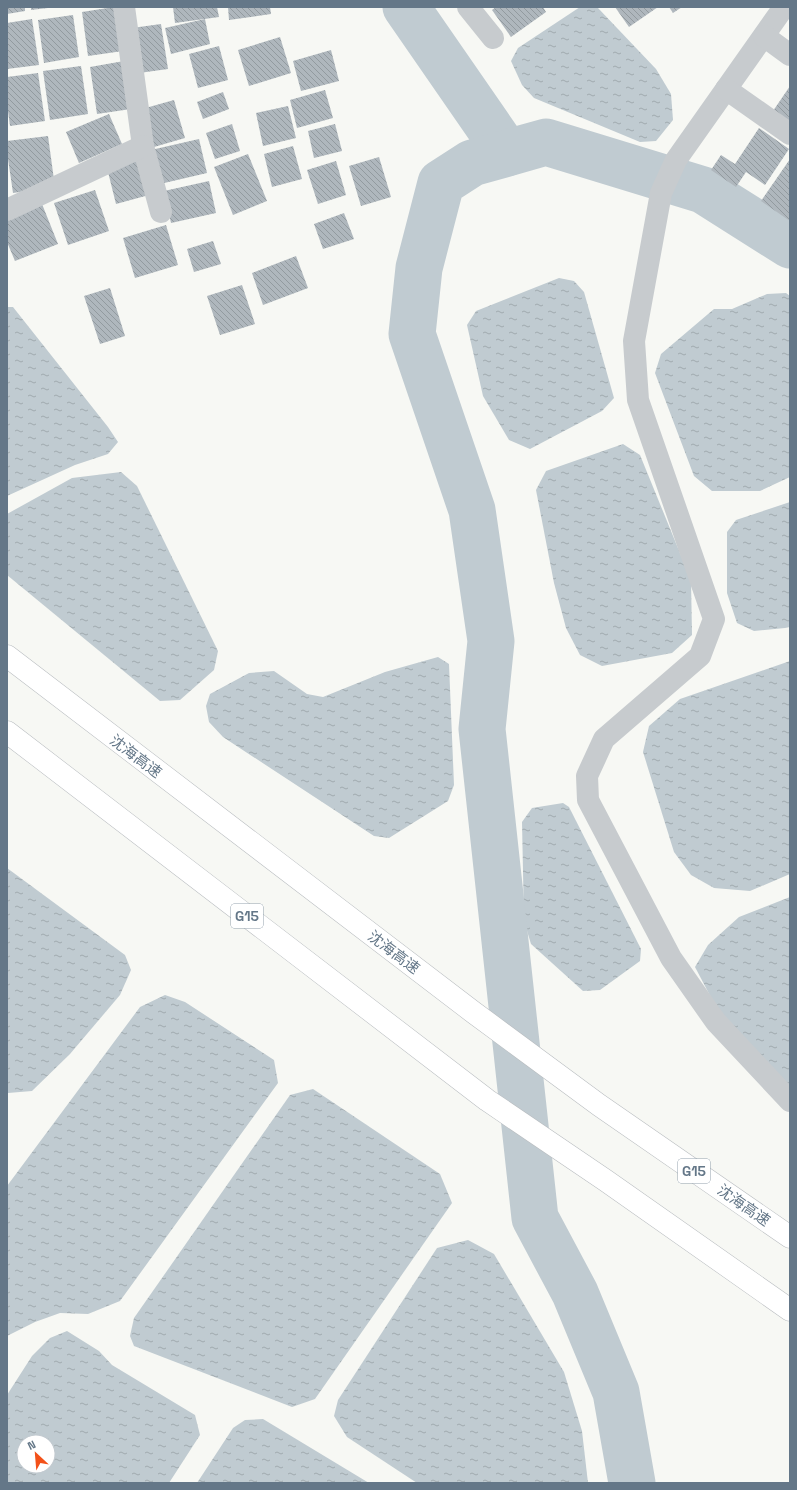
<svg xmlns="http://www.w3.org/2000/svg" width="797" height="1490" viewBox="0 0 797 1490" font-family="'Space Grotesk','Noto Sans SC',sans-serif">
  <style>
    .water { fill: url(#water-ripples); fill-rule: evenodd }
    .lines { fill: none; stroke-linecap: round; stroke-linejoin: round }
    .river { stroke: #c0cbd1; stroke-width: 47 }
    .building { fill: url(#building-back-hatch) }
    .highway-casing { stroke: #b9bdc0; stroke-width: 23 }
    .minor { stroke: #c7cbce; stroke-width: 22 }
    .highway { stroke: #fff; stroke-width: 22 }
    .labels { text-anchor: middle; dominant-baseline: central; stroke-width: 4; stroke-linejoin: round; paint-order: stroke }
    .shield { fill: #fff; stroke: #92a0ac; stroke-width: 1 }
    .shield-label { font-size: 14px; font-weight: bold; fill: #647788 }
    .street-label { font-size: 15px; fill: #647788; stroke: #fff }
  </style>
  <defs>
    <pattern id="water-ripples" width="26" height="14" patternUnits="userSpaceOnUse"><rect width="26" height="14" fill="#c0cbd1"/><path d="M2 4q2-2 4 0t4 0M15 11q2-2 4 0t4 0" fill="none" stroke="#a0aaaf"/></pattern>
    <pattern id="building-back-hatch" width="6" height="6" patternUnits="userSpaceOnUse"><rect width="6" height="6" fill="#afb7bd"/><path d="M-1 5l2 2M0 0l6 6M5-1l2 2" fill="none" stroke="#929a9f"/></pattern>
  </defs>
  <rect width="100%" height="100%" fill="#f7f8f4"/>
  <g class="water">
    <polygon points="580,7 595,7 598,8 656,69 671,94 673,120 656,141 640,142 534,98 522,85 511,61 518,48"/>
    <polygon points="559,278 574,281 584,292 614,398 602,411 530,449 509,440 483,396 467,325 476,311"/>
    <polygon points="786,293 790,296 790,477 760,491 712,491 694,476 655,373 661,354 714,309 732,309 767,294"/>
    <polygon points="7,307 13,307 108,427 118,442 108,454 75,465 7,496"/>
    <polygon points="623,444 640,455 691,580 692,635 672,653 602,666 580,655 566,628 554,583 536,490 546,471"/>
    <polygon points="121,472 137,486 218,651 214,670 180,700 160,701 7,575 7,514 72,478"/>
    <polygon points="790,502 790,627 785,628 754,631 737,623 727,593 727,532 736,520"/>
    <polygon points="438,657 449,664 454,785 448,801 389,838 374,836 223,737 209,722 206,706 210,694 249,673 274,671 307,694 323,697 385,672"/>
    <polygon points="790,661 790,874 750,891 714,888 691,875 674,852 643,752 649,726 680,699"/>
    <polygon points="563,803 569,807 641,949 640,961 600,990 583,991 531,944 524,921 522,822 532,808"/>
    <polygon points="7,868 125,955 131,970 120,995 70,1054 32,1091 8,1093"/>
    <polygon points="790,897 790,1086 717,1009 695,967 708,945 739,917"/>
    <polygon points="165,995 185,1002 274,1060 278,1083 120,1301 88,1314 60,1313 35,1322 7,1336 7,1186 140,1007"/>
    <polygon points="313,1089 440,1174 452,1203 315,1399 292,1407 134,1346 130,1336 134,1318 290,1095"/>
    <polygon points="468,1240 494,1254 564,1372 582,1431 588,1483 417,1483 347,1437 334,1416 338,1400 437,1248"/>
    <path d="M67,1331L99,1351L112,1365L195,1415L200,1435L169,1483H7V1395L32,1356L50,1338ZM24,1442H48V1466H24Z"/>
    <polygon points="263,1419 369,1483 197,1483 233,1428 245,1420"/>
  </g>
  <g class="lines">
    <g class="river">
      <polyline points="406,7 507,153"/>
      <polyline points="632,1483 616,1392 575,1293 535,1218 482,729 491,641 472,510 412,334 419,268 441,183 472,163 546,142 703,190 790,245"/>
    </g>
  </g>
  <g class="building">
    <polygon points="7,7 25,7 25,11 7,14"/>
    <polygon points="31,7 47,7 48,8 31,10"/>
    <polygon points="114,7 123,51 88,56 82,12"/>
    <polygon points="173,7 217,7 219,17 175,23"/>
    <polygon points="228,7 270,7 271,14 229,20"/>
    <polygon points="496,7 543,7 546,12 511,37 492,10"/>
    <polygon points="615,7 658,7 629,27"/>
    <polygon points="669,7 682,7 673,13"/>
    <polygon points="73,15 79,57 44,63 38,20"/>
    <polygon points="32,19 39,65 7,69 7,23"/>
    <polygon points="205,19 210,44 171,54 165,28"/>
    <polygon points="161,24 168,69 139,73 132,28"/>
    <polygon points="280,37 291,73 249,86 238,50"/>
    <polygon points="219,46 228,80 198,88 189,54"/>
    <polygon points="331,50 339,81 301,91 293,61"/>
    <polygon points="124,61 131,109 97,114 90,67"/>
    <polygon points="81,66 88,114 50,120 43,71"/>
    <polygon points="38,73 45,121 10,126 7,104 7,77"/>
    <polygon points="790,86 790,123 773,111"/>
    <polygon points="325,90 333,118 297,128 290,100"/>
    <polygon points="223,92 229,109 203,119 197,102"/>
    <polygon points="174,100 185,138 154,147 142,109"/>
    <polygon points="288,106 296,138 263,146 256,113"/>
    <polygon points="109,114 122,144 79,163 66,132"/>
    <polygon points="232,124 240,151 215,159 206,133"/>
    <polygon points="335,124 342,151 314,158 308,131"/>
    <polygon points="759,128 789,149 765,185 746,172 736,187 711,170 721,155 735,164"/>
    <polygon points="48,136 55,187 13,193 7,152 7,141"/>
    <polygon points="199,139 207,173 160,184 151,150"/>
    <polygon points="293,146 302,179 272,187 264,154"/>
    <polygon points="248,154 267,201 233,215 214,167"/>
    <polygon points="379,157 391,197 361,206 349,166"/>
    <polygon points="790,159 790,221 761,201"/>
    <polygon points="141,160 149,195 116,204 107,168"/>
    <polygon points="336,161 346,195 318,204 307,170"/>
    <polygon points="209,181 216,213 171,223 164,191"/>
    <polygon points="95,190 109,231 68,245 54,203"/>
    <polygon points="42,204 58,244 15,261 7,242 7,218"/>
    <polygon points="344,213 354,239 323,249 314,224"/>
    <polygon points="166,225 178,265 135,278 123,238"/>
    <polygon points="213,241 221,264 194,272 187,249"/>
    <polygon points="296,256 308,288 263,305 252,273"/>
    <polygon points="242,285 255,324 220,335 207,296"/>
    <polygon points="110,288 125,336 100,344 84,296"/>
  </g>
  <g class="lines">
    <defs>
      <g id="highway">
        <polyline points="7,656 473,1012 599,1105 790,1237"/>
        <polyline points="7,732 487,1100 605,1180 790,1310"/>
      </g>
    </defs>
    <use href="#highway" class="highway-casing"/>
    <g class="minor">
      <polyline points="124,7 143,146 161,212"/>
      <polyline points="468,7 493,38"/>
      <polyline points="784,7 676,160 661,193 634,341 638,400 714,619 700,656 604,739 587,776 588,800 671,958 716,1022 790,1101"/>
      <polyline points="764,36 790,55"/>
      <polyline points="726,89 790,134"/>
      <polyline points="7,210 143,146"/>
    </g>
    <use href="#highway" class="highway"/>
  </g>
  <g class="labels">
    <g class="shield">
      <rect x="231" y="904" width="32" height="24" rx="3"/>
      <rect x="678" y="1159" width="32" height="24" rx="3"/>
    </g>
    <g class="shield-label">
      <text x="247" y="916">G15</text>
      <text x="694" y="1171">G15</text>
    </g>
    <g class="street-label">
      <text transform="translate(136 756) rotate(37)">沈海高速</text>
      <text transform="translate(394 952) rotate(37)">沈海高速</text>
      <text transform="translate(744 1205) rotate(35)">沈海高速</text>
    </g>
  </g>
  <rect width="797" height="1490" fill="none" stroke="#647788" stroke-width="16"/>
  <g transform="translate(36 1454) rotate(334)"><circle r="19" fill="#ffffff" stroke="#c1c9cf"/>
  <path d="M0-3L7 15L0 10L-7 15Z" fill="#f35119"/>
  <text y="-6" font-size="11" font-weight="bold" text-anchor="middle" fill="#647788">N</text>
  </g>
</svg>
